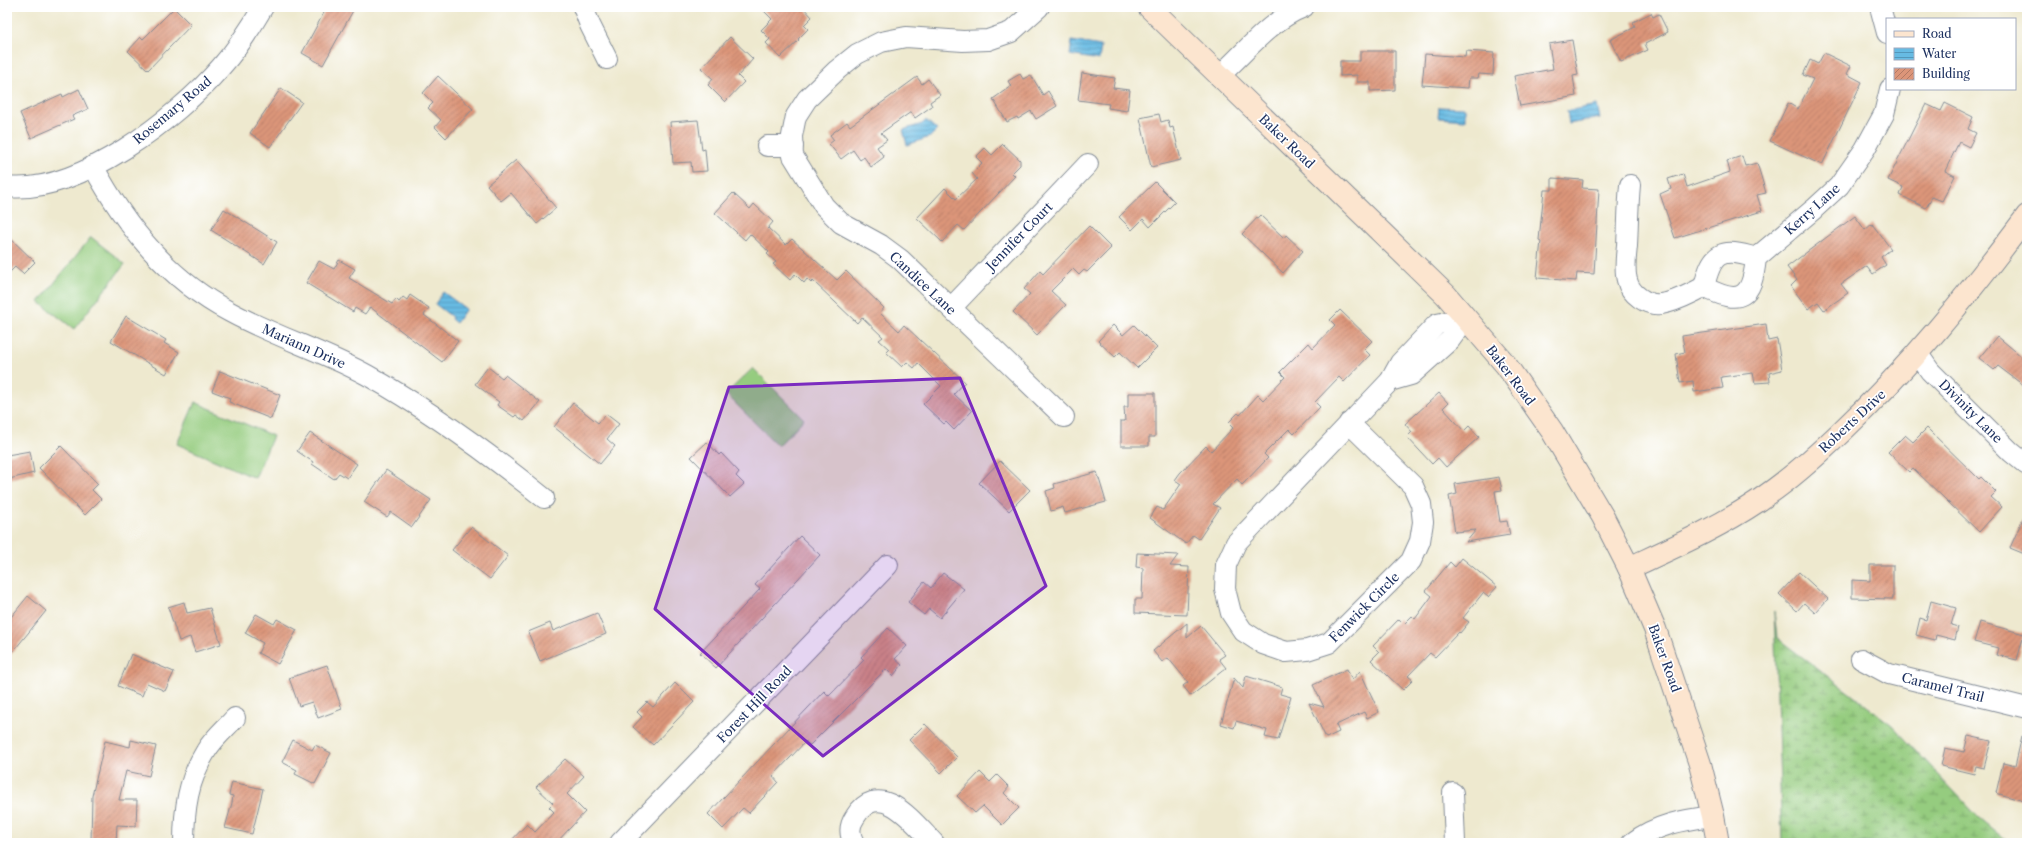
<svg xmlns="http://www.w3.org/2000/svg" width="2034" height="850" viewBox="0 0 2034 850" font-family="'Libre Caslon Text',serif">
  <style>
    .grass { fill: #95cc7f; stroke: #587e6e }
    .wetland { fill: url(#wetland-marsh); stroke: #587e6e }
    .water { fill: url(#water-rules); stroke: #4175a0 }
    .building { fill: url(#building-hatch) }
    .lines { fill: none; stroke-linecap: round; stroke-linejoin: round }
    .street-casing { stroke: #848c96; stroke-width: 22 }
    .secondary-casing { stroke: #848c96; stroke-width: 24 }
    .street { stroke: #fff; stroke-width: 20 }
    .secondary { stroke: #fce5cf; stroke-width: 22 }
    .marked { fill: #7b2cbf; fill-opacity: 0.2; stroke: #7b2cbf; stroke-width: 3; stroke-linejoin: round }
    .labels { text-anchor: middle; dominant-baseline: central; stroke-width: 3.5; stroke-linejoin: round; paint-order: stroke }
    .street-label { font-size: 13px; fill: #1b2f5e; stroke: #fff }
  </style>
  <defs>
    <pattern id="wetland-marsh" width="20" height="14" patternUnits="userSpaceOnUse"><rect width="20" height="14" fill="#95cc7f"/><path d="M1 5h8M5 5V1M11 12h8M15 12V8" fill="none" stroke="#79a66b"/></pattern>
    <pattern id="water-rules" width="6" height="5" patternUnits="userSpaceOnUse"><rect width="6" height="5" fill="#67bbe3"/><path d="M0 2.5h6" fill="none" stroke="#5498bb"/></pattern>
    <pattern id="building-hatch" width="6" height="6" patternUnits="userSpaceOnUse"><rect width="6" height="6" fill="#dc9579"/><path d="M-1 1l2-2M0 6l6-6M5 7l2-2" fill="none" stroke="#b27a66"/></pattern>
  </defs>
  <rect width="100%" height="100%" fill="#fff"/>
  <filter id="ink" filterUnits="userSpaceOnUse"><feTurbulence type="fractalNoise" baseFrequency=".025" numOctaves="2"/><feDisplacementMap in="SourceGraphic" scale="8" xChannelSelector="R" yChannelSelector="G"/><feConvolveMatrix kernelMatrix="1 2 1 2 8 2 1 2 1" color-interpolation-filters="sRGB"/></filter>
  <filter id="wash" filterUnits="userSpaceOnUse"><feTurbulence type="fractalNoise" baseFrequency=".012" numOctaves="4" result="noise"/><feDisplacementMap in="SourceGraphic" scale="16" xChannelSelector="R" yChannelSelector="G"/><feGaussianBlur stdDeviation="0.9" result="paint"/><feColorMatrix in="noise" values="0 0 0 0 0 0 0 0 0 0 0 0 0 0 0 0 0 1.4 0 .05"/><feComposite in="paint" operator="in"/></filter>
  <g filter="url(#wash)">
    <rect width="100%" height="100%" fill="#eee9cf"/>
    <g class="grass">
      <polygon points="91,237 125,264 74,329 39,302"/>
      <polygon points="753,368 804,419 778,446 726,394"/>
      <polygon points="195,402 273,436 255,478 177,444"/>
    </g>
    <polygon class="wetland" points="1774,611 1777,638 1892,725 1979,818 2009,843 1782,843"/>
    <g class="water">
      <polygon points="1072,41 1101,46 1099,60 1070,55"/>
      <polygon points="1597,105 1600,118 1569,124 1567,111"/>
      <polygon points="1439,107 1465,108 1465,120 1438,118"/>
      <polygon points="926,120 937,130 930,137 907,145 903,130 922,124"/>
      <polygon points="443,292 466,309 456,323 451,319 452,317 435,304"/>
    </g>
    <g id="blocks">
      <g class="building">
        <polygon points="327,7 355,7 323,65 302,53"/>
        <polygon points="760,7 803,7 812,17 804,25 808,29 798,39 799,40 780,58 766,43 770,39 761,30 772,19"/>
        <polygon points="174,8 191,25 148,70 128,51 141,37 143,39"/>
        <polygon points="1651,13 1653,17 1659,14 1668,32 1645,44 1648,50 1621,62 1610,40 1635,27 1633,22"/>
        <polygon points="730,37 753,59 738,76 744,82 725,102 708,85 713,79 701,68"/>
        <polygon points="1572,40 1578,75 1573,76 1576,96 1520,106 1514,76 1553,69 1549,44"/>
        <polygon points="1360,51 1395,51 1395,90 1370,91 1370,82 1357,82 1357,75 1340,76 1340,61 1360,61"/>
        <polygon points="1466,51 1494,53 1493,75 1479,74 1478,78 1469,78 1468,88 1422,85 1425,54 1465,57"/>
        <polygon points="1824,53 1851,66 1847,74 1862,82 1822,165 1770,141 1788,103 1798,109 1813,79 1803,75 1810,60 1818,64"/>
        <polygon points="1082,73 1115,78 1113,88 1130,90 1127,111 1108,108 1109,104 1078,100"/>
        <polygon points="1020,74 1023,79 1031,75 1043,95 1048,91 1057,106 1036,119 1031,111 1018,119 1017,117 1007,122 993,99 1011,86 1008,81"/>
        <polygon points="438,76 473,109 446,138 435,127 441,120 428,108 433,103 423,93"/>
        <polygon points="917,77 922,84 928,79 940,95 930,102 932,106 915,118 911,112 881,133 887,140 877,147 884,157 871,167 864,157 860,160 853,150 841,159 829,144 834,140 830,135 847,122 850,126"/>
        <polygon points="281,88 302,102 270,147 250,133"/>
        <polygon points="79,89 88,109 72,116 74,119 31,138 20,113 62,94 63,97"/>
        <polygon points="1945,103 1973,117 1968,129 1976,133 1969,147 1959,142 1945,171 1955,176 1942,201 1932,197 1926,208 1900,195 1903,187 1888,180 1926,104 1941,111"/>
        <polygon points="1159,114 1161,122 1168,120 1170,128 1173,127 1181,160 1151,167 1140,118"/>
        <polygon points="698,120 702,150 705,149 707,171 692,172 691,162 673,163 670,122"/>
        <polygon points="1003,144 1020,160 1020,165 1012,173 1015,176 964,230 958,225 942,242 917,218 945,188 956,199 977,179 972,173 982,163 976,157 985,148 992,155"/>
        <polygon points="1742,156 1745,166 1757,163 1766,193 1757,195 1762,211 1675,238 1660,194 1671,189 1668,179 1683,174 1687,187 1730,172 1727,161"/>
        <polygon points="516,160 556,208 537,224 511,193 501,201 487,185"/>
        <polygon points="1552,178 1583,180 1582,188 1599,189 1594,274 1577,273 1576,281 1537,278 1541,241 1539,240 1544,190 1552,190"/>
        <polygon points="1155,182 1175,202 1150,227 1143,219 1132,230 1119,217"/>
        <polygon points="733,193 750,209 754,204 773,222 768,228 786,245 792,239 837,280 846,271 884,308 880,313 899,331 904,325 965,382 954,394 972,411 954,430 946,422 944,424 923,404 941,386 918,363 914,368 907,362 902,367 886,352 889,349 879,340 883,337 862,317 857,323 813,281 811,283 807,279 804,283 795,274 790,280 773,264 776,262 767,254 769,252 750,234 745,240 715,213"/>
        <polygon points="224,209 277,242 264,264 211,230"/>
        <polygon points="1260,215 1284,238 1286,235 1303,251 1283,273 1242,234"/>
        <polygon points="1855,216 1865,230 1872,224 1891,249 1881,257 1886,265 1873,274 1867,266 1841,284 1848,293 1824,310 1818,302 1808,309 1791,286 1797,280 1787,267"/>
        <polygon points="1089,226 1111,248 1087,272 1084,270 1079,275 1073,269 1051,291 1066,305 1037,335 1013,312 1030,294 1024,289 1040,271 1043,274"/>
        <polygon points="7,235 35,262 23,274 15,267 7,275"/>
        <polygon points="339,260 355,269 349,278 392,304 396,299 399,302 403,297 407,300 410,295 429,308 424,315 458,341 442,362 370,307 365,314 355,308 353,312 306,283 319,261 334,269"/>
        <polygon points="1340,310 1372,341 1364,349 1370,355 1344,382 1339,377 1315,402 1320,407 1294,434 1289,429 1264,454 1268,458 1242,485 1237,479 1213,504 1220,508 1199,539 1193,535 1186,544 1150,518 1157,507 1163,510 1181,484 1175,480 1180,473 1206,446 1211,451 1233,428 1228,423 1238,413 1240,415 1258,395 1263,400 1285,377 1280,372 1309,343 1313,348 1335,325 1330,320"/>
        <polygon points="126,316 166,340 164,343 179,352 166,374 111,341"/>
        <polygon points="1766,324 1768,341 1777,339 1782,370 1769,373 1770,382 1755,383 1753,373 1721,377 1723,388 1694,392 1693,381 1680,383 1676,354 1685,352 1682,336"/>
        <polygon points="1113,325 1123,335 1134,325 1157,348 1137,368 1120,352 1115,357 1098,341"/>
        <polygon points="1997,336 2027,361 2027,388 1998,366 1994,370 1979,358"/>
        <polygon points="488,367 502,378 505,375 540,402 524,421 516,415 514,417 497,405 499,402 475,384"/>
        <polygon points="220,371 280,395 271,419 229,402 230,398 212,391"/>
        <polygon points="1128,393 1155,393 1155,437 1149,437 1149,446 1121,446 1121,421 1125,421 1124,407 1128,407"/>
        <polygon points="1439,393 1448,403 1443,408 1464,431 1469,426 1479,437 1446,467 1438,458 1432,464 1407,437 1412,432 1405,424"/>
        <polygon points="573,403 598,423 606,414 619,424 607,439 615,446 600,464 554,427"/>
        <polygon points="1927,428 1979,479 1981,477 1996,492 1991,497 2002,507 1979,532 1913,468 1909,472 1888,452 1905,435 1913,442"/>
        <polygon points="310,433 357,464 347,478 339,473 334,479 312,464 313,462 297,451"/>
        <polygon points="707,442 719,455 721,453 739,472 736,476 744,484 730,497 691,457"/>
        <polygon points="61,446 98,484 92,490 101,499 85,515 39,468"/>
        <polygon points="30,451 34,473 9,479 7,455"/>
        <polygon points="1000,461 1030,490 1009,511 979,483"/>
        <polygon points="386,470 431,500 412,527 391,512 387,517 364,502"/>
        <polygon points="1097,472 1106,502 1065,513 1063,507 1051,511 1046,491 1055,488 1054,484"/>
        <polygon points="1499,477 1502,490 1495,491 1500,522 1507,521 1510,535 1466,542 1476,530 1455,532 1449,496 1457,494 1455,484"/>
        <polygon points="2027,509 2027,555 2010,548"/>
        <polygon points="471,527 508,556 490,579 452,550"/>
        <polygon points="800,536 820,555 716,668 700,653 760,589 755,585"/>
        <polygon points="1137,553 1178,555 1170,566 1189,567 1187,615 1135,613 1135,599 1142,599 1143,568 1136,567"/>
        <polygon points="1462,558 1497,587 1488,597 1483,593 1463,618 1469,622 1460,633 1459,632 1435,657 1430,653 1408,676 1413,680 1403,690 1371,660 1379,652 1373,646 1399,619 1404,624 1412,616 1415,619 1432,596 1426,591 1450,562 1455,567"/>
        <polygon points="1870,565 1893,565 1893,599 1852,598 1852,580 1870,581"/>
        <polygon points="1799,572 1828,599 1815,613 1804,603 1797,611 1779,594"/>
        <polygon points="943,573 964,589 940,618 929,609 924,615 908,602 924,582 931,588"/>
        <polygon points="28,596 46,611 7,659 7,622"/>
        <polygon points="1931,601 1956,608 1951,625 1958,627 1955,640 1936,635 1935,640 1916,635 1920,618 1926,620"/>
        <polygon points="184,602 187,613 210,608 221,644 195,652 190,637 179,641 168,607"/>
        <polygon points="597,613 606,634 540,661 528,632 550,623 553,631"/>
        <polygon points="256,614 274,624 277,619 297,630 278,664 258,653 263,643 245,633"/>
        <polygon points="1980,622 2024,634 2017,660 1996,655 1998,648 1974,642"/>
        <polygon points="1187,623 1187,638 1201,626 1225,655 1219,659 1226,668 1191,696 1183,686 1188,682 1168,658 1162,662 1153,651"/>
        <polygon points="888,628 907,646 895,659 902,665 893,676 886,669 810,745 806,741 773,776 778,782 749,813 743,808 723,829 708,814 824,691 829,696 864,660 861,657"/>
        <polygon points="131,654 174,672 165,691 147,683 142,696 118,686"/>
        <polygon points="327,665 342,709 318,718 312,702 299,706 289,678"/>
        <polygon points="1347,669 1352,680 1360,671 1379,712 1367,718 1364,712 1336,725 1339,732 1326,738 1309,703 1324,707 1313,685"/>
        <polygon points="1246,676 1282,687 1280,694 1291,697 1278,740 1265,737 1267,730 1236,721 1234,728 1221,724 1234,678 1243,688"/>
        <polygon points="675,683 694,702 653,745 633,727 642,717 637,712 647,702 653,707"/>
        <polygon points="925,724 957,757 941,773 909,740"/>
        <polygon points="1968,736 1991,741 1984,768 1976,766 1974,774 1941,766 1945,748 1964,752"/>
        <polygon points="2022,736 2027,737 2027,802 1996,793 2003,763 2015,766"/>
        <polygon points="131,740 156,746 149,776 126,771 119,800 137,800 136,826 117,825 116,842 91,841 92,796 105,741 130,747"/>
        <polygon points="293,740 312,750 315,745 331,753 315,784 295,774 297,770 282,762"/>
        <polygon points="565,759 584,776 567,794 585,812 556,843 509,843 527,824 535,832 554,812 549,807 553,803 536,787"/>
        <polygon points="980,772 990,782 997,775 1009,787 1004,793 1019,808 1002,825 983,806 975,813 957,796"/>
        <polygon points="232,782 263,789 252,834 225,828 232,803 233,796 229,795"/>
      </g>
    </g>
  </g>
  <g filter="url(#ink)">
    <use href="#blocks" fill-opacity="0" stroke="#848c96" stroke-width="1"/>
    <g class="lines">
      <defs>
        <g id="street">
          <polyline points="583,7 590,25 607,59"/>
          <polyline points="1039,7 1011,32 988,40 963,41 906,37 881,42 857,54 837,70 807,99 796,116 792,136 793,156 824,206 841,223 881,245 900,259 1064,417"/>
          <polyline points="1880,7 1887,33"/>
          <path d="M1219,76C1246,52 1270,20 1304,7"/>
          <polyline points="767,146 793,146"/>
          <path d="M93,166C126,227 168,279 230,312C274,336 323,351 367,375C430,410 488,453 544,498"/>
          <path d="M1630,185C1628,205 1628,226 1627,246C1626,256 1624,270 1627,280C1630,294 1647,306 1661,304C1676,302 1691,293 1704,287C1741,306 1752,298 1756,258L1814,209L1839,186L1865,149L1884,114L1890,89"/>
          <path d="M7,187C78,195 177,118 221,67C237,49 251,28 263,7"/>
          <path d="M1704,287C1712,252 1721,247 1756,258"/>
          <polyline points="951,308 1088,164"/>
          <polyline points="1918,354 1930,371 2011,452 2027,465"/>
          <polyline points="1390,381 1411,375 1450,340 1466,318"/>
          <polyline points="1349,423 1413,486 1421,504 1423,522 1420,541 1411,561 1329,643 1307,650 1286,652 1263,644 1243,631 1231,613 1225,589 1226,565 1236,543 1390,381 1400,363 1437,324 1466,318"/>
          <polyline points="1861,659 1889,674 2027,708"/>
          <polyline points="1453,793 1455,843"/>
          <path d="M184,843C184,809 188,780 206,751C213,739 226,728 235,718"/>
          <polyline points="620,843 888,565"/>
          <path d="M854,843C849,834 849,826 855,817C880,777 914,823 934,843"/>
          <path d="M1632,843C1657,824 1683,820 1713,816"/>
        </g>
        <g id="secondary">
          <polyline points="1149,7 1446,295 1506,365 1552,431 1603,517 1629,568 1655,629 1700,764 1713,816 1718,843"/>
          <path d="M1629,568C1672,548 1718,528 1758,501C1787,482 1814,458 1839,434C1911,366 1968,295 2027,216"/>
        </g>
      </defs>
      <use href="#street" class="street-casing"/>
      <use href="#secondary" class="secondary-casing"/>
      <use href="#street" class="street"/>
      <use href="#secondary" class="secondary"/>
    </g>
  </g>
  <path class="marked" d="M960,378L1046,586L823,756L655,609L729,387Z"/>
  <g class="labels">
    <g class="street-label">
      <text transform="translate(172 110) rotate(-40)">Rosemary Road</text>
      <text transform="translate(1287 141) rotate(44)">Baker Road</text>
      <text transform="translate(1812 209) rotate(-42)">Kerry Lane</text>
      <text transform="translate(1019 236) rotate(-46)">Jennifer Court</text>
      <text transform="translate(923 283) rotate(43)">Candice Lane</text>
      <text transform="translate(304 346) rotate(24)">Mariann Drive</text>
      <text transform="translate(1511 375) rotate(53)">Baker Road</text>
      <text transform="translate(1971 411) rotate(45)">Divinity Lane</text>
      <text transform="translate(1852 421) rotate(-43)">Roberts Drive</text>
      <text transform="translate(1364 607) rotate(-45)">Fenwick Circle</text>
      <text transform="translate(1665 658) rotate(70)">Baker Road</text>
      <text transform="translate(1943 687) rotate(14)">Caramel Trail</text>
      <text transform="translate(754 704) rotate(-46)">Forest Hill Road</text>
    </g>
  </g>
  <rect width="2034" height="850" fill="none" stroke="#fff" stroke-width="24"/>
  <rect x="1886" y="18" width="130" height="72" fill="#ffffff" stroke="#a4acbf"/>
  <rect x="1894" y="31" width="20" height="6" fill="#fce5cf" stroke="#a4acbf"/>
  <text x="1922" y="38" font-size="12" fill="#1b2f5e">Road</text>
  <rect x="1894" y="48" width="20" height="12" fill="url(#water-rules)" stroke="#a4acbf"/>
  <text x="1922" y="58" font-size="12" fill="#1b2f5e">Water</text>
  <rect x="1894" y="68" width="20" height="12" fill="url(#building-hatch)" stroke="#a4acbf"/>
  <text x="1922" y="78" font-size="12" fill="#1b2f5e">Building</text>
</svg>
